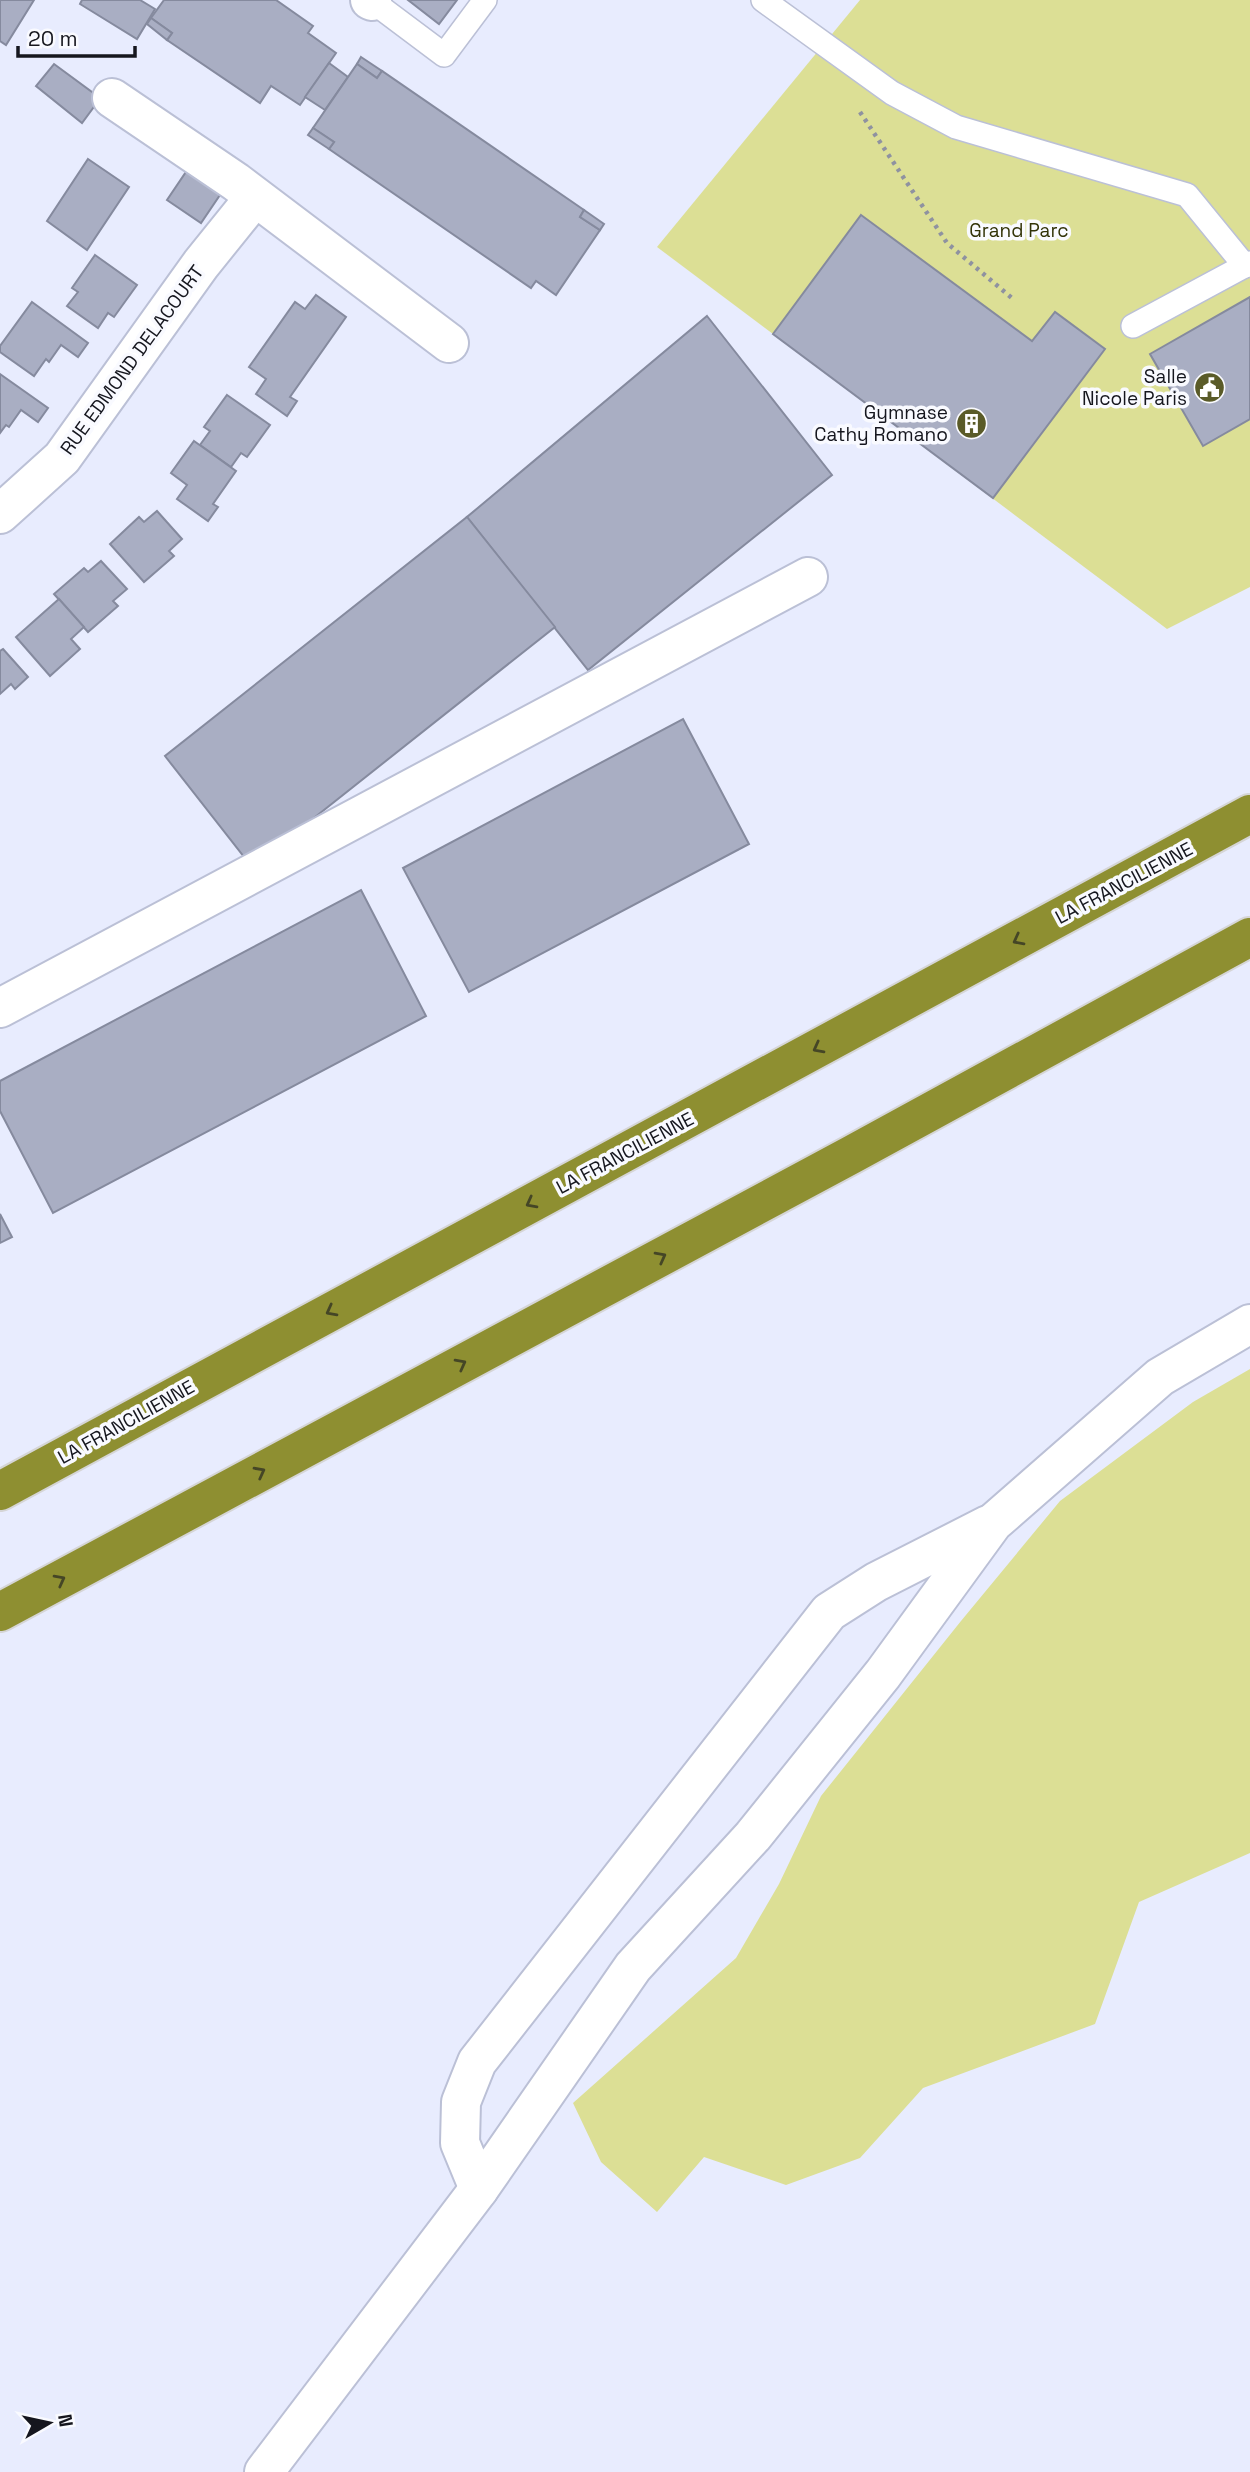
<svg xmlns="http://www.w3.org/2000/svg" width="1250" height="2472" viewBox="0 0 1250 2472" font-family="'Space Grotesk',sans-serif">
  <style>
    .green { fill: #dcdf95 }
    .building { fill: #a9aec3; stroke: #858a9e; stroke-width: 2 }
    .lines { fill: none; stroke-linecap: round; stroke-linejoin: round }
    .lane-casing { stroke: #bbc0d6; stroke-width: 26 }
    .street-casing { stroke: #bbc0d6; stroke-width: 42 }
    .highway-casing { stroke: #d5d5d6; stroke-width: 42 }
    .path { stroke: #8f92a0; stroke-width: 4.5; stroke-dasharray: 3.5 5; stroke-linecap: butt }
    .lane { stroke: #fff; stroke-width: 23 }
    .street { stroke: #fff; stroke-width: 38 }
    .highway { stroke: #8e8f31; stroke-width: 38 }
    .oneway { stroke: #454626 }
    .labels { text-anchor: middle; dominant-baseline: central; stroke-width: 7; stroke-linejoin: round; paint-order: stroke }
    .park-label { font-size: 19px; fill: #323308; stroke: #f9faff }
    .street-label { font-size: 19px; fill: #15161e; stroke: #f9faff }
    .poi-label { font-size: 19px; fill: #15161e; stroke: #f9faff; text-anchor: end }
  </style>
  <rect width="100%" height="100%" fill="#e8ecfe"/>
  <g class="green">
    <polygon points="860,0 1250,0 1250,587 1167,629 657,247"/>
    <polygon points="1250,1369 1250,1853 1139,1902 1095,2024 923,2088 860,2158 786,2185 704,2157 657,2212 601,2162 573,2103 736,1958 779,1884 821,1796 961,1621 1060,1501 1193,1402"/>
  </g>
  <g class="building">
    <polygon points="0,0 34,0 6,45 0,41"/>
    <polygon points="82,0 140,0 155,9 137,39 80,4"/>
    <polygon points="164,0 276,0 313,26 308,33 336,53 300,105 271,86 260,103 167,40 172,33 151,18"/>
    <polygon points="408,0 457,0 439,24"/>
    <polygon points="151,18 172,33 167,40 147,24"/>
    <polygon points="361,57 382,71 377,78 357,64"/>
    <polygon points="329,63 348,77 325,110 305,97"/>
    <polygon points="54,64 96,95 99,100 82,123 36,86"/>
    <polygon points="357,64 377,78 382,71 584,210 580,217 600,230 556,295 536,281 531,288 329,149 334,142 313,128"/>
    <polygon points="313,128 334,142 329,149 308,135"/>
    <polygon points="88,159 129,187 87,250 47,221"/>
    <polygon points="190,166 224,189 201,223 167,200"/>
    <polygon points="584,210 604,224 600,230 580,217"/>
    <polygon points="861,215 1032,341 1055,312 1105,349 993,498 773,334"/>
    <polygon points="95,255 137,285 114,317 108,313 98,328 67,306 78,292 72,288"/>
    <polygon points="316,295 346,317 290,397 297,401 287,416 256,394 266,379 249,367 295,302 305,309"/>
    <polygon points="1250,297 1250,419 1203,446 1150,354"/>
    <polygon points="32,302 88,343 78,357 61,345 49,362 46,359 34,376 0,352 0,346"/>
    <polygon points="707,316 832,475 588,670 467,517"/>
    <polygon points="0,374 48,408 38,422 21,410 9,427 6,425 0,433"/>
    <polygon points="227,395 270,425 247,457 241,453 231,467 200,445 210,431 204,427"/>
    <polygon points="194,441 236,471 213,504 218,507 208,521 177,499 187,485 171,473"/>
    <polygon points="157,511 182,539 169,551 174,556 144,582 110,544 139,517 144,522"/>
    <polygon points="467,517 555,627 252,867 165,756"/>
    <polygon points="101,561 127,589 113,601 118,606 88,632 54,594 84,568 88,572"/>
    <polygon points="59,599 84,627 71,639 80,649 50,676 16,637"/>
    <polygon points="3,649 28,677 15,689 11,684 0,694 0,651"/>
    <polygon points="683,719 749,844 469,992 403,868"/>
    <polygon points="361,890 426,1016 53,1213 0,1111 0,1081"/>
    <polygon points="0,1214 12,1237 0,1243"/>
  </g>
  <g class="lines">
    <defs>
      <g id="lane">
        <polyline points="763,0 892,93 956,127 1187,195 1245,266"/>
        <polyline points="372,1 444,55 485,0"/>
        <polyline points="1133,326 1250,263"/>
      </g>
      <g id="street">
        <polyline points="370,0 372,1"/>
        <polyline points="112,98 236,182 449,343"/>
        <polyline points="0,514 62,458 201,264 255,197"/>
        <polyline points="0,1008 808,577"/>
        <polyline points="479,2189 460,2143 461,2102 477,2062 829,1612 876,1582 988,1525"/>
        <polyline points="264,2472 479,2189 633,1967 753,1836 883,1674 993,1523 1160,1377 1250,1324"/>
      </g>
      <g id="highway">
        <polyline points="0,1491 1250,814"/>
        <polyline points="0,1612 851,1155 1250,937"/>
      </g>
    </defs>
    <use href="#lane" class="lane-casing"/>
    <use href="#street" class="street-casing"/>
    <use href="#highway" class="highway-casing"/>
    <polyline class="path" points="860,112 947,243 1013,299"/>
    <use href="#lane" class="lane"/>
    <use href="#street" class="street"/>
    <use href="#highway" class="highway"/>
  </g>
  <defs><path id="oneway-chevron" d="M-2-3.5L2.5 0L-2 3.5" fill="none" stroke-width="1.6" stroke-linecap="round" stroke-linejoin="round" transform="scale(1.75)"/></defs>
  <g class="oneway">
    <use href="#oneway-chevron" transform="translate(1018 940) rotate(152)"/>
    <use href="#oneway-chevron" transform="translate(818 1048) rotate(152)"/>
    <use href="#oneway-chevron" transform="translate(531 1203) rotate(152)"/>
    <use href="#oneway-chevron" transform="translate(661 1257) rotate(-28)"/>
    <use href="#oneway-chevron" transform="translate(331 1311) rotate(152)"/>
    <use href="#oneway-chevron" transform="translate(461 1364) rotate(-28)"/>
    <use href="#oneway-chevron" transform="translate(260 1472) rotate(-28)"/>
    <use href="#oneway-chevron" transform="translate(60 1580) rotate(-28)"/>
  </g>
  <defs>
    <symbol id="civic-disc" viewBox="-11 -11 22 22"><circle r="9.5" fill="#5a5b28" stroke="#f9faff"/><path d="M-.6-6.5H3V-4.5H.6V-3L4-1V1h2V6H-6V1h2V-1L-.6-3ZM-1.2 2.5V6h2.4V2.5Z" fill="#fff"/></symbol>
    <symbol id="building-disc" viewBox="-11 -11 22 22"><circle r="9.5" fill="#5a5b28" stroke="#f9faff"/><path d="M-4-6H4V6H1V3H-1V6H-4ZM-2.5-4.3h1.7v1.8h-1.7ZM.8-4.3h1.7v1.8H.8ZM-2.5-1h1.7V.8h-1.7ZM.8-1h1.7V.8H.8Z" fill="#fff"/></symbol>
  </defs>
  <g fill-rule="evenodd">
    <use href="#civic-disc" x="1192" y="370" width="35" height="35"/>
    <use href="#building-disc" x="954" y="406" width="35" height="35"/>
  </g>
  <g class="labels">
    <g class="park-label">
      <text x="1019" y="230">Grand Parc</text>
    </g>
    <g class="street-label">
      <text transform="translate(132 360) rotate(-54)">RUE EDMOND DELACOURT</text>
      <text transform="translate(1124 883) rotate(-28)">LA FRANCILIENNE</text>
      <text transform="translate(625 1153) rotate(-28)">LA FRANCILIENNE</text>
      <text transform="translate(126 1422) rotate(-29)">LA FRANCILIENNE</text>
    </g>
    <g class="poi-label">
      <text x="1187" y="376">Salle<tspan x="1187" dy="22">Nicole Paris</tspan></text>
      <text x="948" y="412">Gymnase<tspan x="948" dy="22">Cathy Romano</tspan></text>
    </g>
  </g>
  <g transform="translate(49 2423) rotate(81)" stroke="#f9faff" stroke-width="5" paint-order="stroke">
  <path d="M0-5L12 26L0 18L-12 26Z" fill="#15161e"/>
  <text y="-10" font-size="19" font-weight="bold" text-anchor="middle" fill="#15161e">N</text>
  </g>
  <path d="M18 46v10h117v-10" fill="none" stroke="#15161e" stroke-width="3.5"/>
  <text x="28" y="46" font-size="21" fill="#15161e" stroke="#f9faff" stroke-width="5" paint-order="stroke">20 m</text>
</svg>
